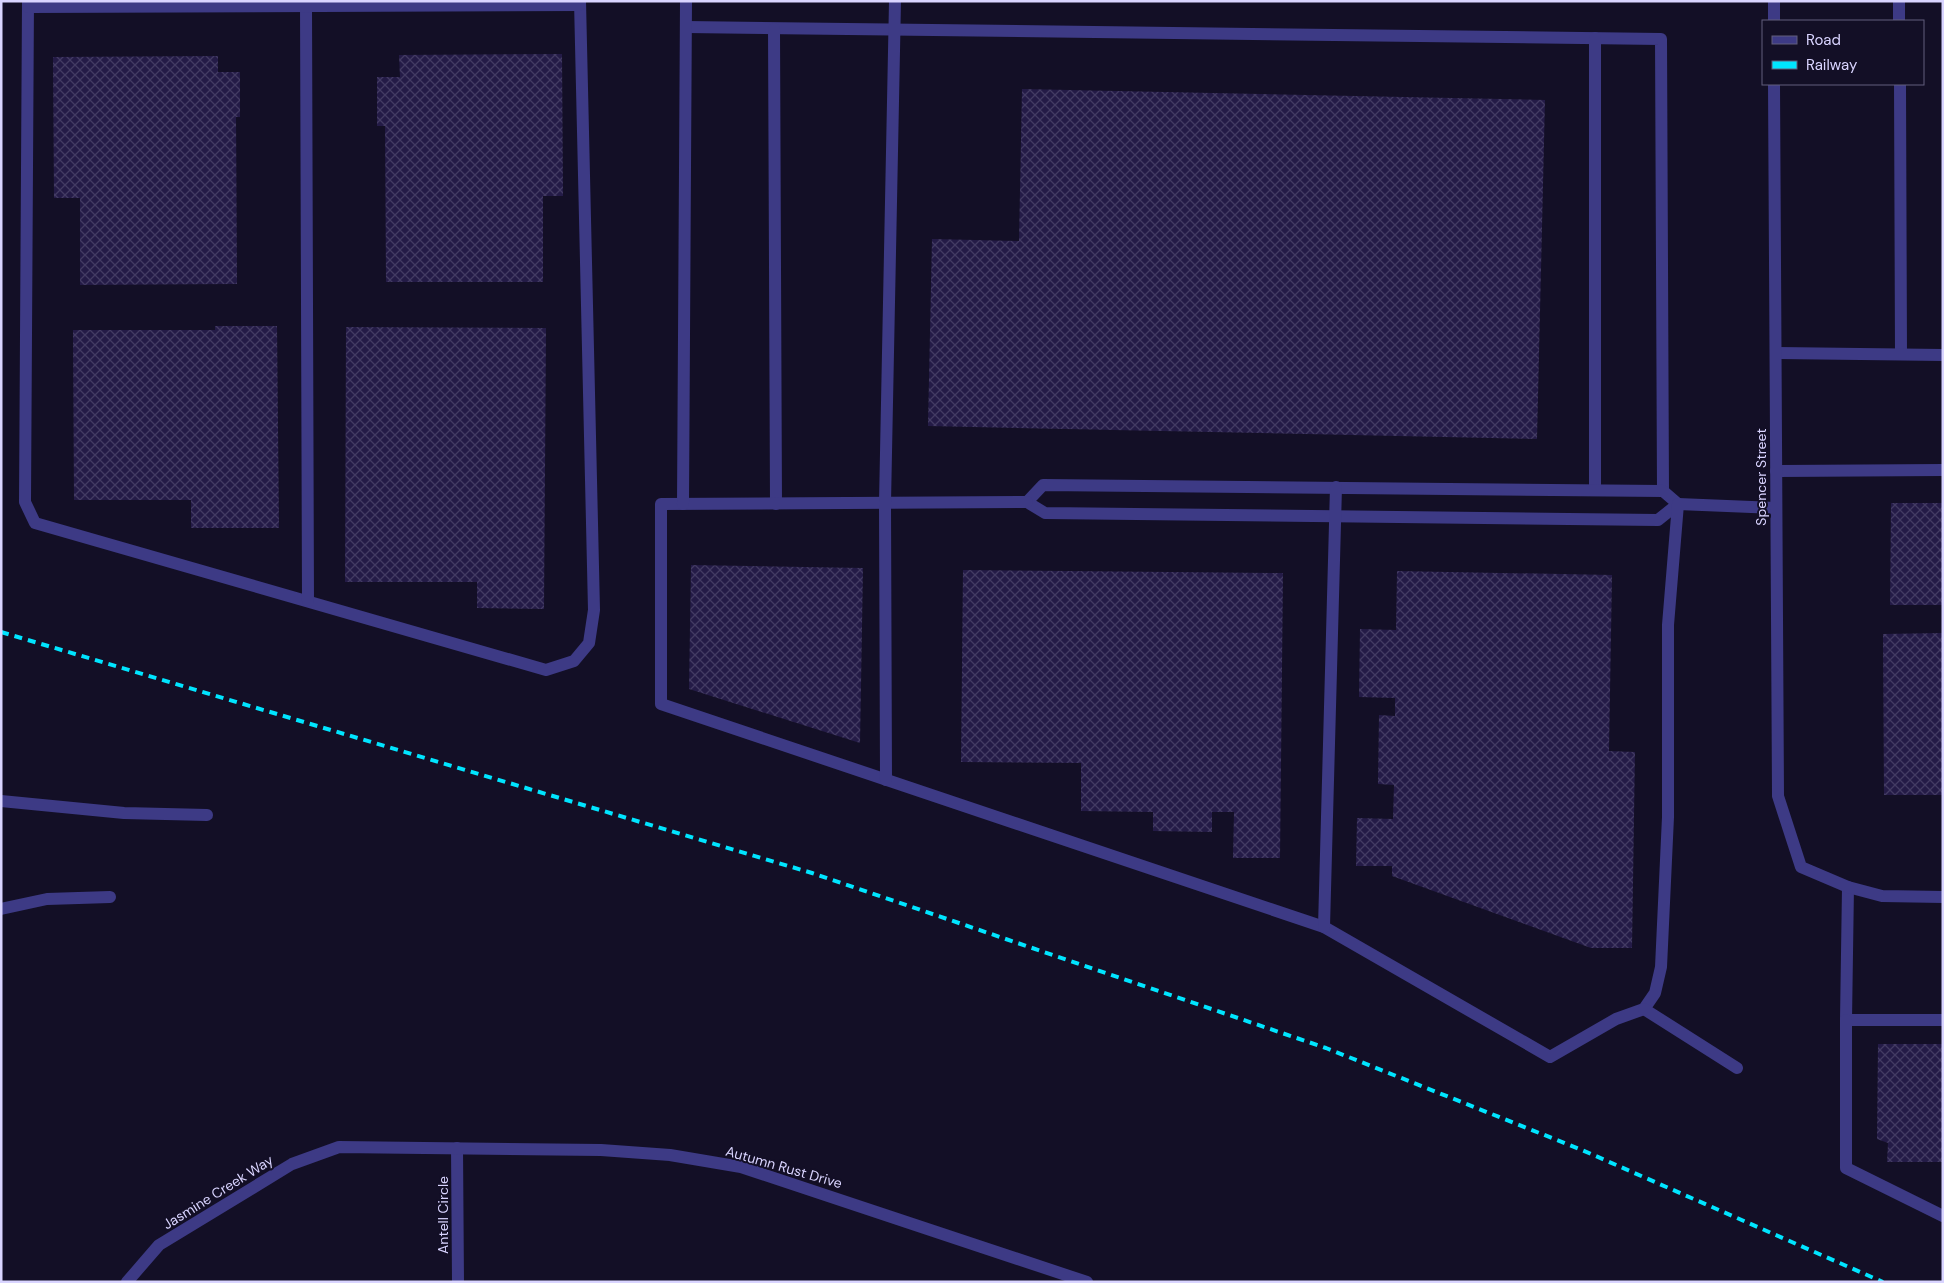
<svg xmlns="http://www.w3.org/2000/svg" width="1944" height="1283" viewBox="0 0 1944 1283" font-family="'DM Sans',sans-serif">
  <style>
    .building { fill: url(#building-cross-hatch) }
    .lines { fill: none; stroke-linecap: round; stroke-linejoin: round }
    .lane { stroke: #3d3a85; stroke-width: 12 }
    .street { stroke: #3d3a85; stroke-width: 12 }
    .rail { stroke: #00e5ff; stroke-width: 4; stroke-dasharray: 8 6; stroke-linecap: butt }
    .labels { text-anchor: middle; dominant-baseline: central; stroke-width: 4; stroke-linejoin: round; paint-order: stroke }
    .street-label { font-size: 14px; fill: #d9d4ff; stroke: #130f26 }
  </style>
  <defs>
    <pattern id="building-cross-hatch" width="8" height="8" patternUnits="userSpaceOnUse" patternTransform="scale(1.25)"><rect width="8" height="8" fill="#241b47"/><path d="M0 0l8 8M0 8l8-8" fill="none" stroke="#433b63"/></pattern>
  </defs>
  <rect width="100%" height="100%" fill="#130f26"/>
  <g class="building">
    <polygon points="562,54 563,196 543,196 543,282 386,282 385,126 377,126 377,77 400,77 399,55"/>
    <polygon points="218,56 218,72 240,72 240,117 236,117 237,284 80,285 80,198 54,198 53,57"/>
    <polygon points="1022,89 1545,100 1537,439 928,426 932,239 1019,241"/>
    <polygon points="215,326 277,326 279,528 191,528 191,500 74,500 73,330 215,330"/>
    <polygon points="346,327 546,328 544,609 477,608 477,582 345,582"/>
    <polygon points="1891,503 1943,503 1943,605 1890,605"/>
    <polygon points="691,565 863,568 860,743 689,689"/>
    <polygon points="963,570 1283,573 1280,858 1233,858 1234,812 1212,812 1212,832 1153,831 1153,812 1081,811 1081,763 961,762"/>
    <polygon points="1397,571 1612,575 1609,751 1635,752 1632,948 1591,948 1392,876 1392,866 1356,866 1357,818 1393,819 1394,785 1378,784 1379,715 1395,716 1395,698 1359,697 1360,629 1396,630"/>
    <polygon points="1943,633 1943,795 1884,795 1883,634"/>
    <polygon points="1878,1044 1943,1044 1943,1162 1887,1162 1888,1143 1877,1139"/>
  </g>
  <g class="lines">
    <g class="lane">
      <polyline points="28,1 25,502 35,523 546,670 574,661 589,643 594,610 580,1"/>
      <polyline points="1899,1 1899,21"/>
      <polyline points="306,6 308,601"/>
      <polyline points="28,7 580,5"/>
      <polyline points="686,27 1661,39 1663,491"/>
      <polyline points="774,29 776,504"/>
      <polyline points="1595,38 1595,489"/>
      <polyline points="1900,84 1901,354"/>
      <polyline points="1776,353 1943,355"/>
      <polyline points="1776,471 1943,470"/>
      <polygon points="1043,485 1663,491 1678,504 1658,520 1045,513 1027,502"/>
      <polyline points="1027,502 661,504 661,704 1324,927 1550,1057 1616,1019 1644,1009 1655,993 1661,967 1668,817 1668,625 1678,504 1776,508"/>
      <polyline points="683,504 686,1"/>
      <polyline points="886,780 885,503 895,1"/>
      <polyline points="1,801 124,813 207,815"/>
      <polyline points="1848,887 1846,1020 1943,1020"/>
      <polyline points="1324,927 1336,487"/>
      <polyline points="1644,1009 1737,1068"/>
      <polyline points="1846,1020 1846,1168 1943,1216"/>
    </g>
    <g class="street">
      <polyline points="1774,1 1774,21"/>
      <polyline points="1774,84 1778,796 1801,867 1848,887 1882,896 1943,897"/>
      <polyline points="1,909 47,899 110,897"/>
      <polyline points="457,1148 458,1282"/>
      <polyline points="127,1282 159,1245 292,1164 339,1147 601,1150 670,1155 741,1167 1087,1282"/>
    </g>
    <polyline class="rail" points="1,632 812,873 1326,1048 1582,1150 1883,1282"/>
  </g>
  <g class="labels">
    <g class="street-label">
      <text transform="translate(1761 477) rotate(-90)">Spencer Street</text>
      <text transform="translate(784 1167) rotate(16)">Autumn Rust Drive</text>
      <text transform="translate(218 1192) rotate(-32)">Jasmine Creek Way</text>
      <text transform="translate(443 1215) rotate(-90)">Antell Circle</text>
    </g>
  </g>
  <rect width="1944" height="1283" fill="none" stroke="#d9d4ff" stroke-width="5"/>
  <rect x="1762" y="20" width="162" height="65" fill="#130f26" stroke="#625e7d"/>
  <rect x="1772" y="36" width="25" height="8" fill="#3d3a85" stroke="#625e7d"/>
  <text x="1806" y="45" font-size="15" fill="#d9d4ff">Road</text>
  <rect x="1772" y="61" width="25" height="8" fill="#00e5ff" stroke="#625e7d"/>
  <text x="1806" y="70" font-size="15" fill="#d9d4ff">Railway</text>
</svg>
